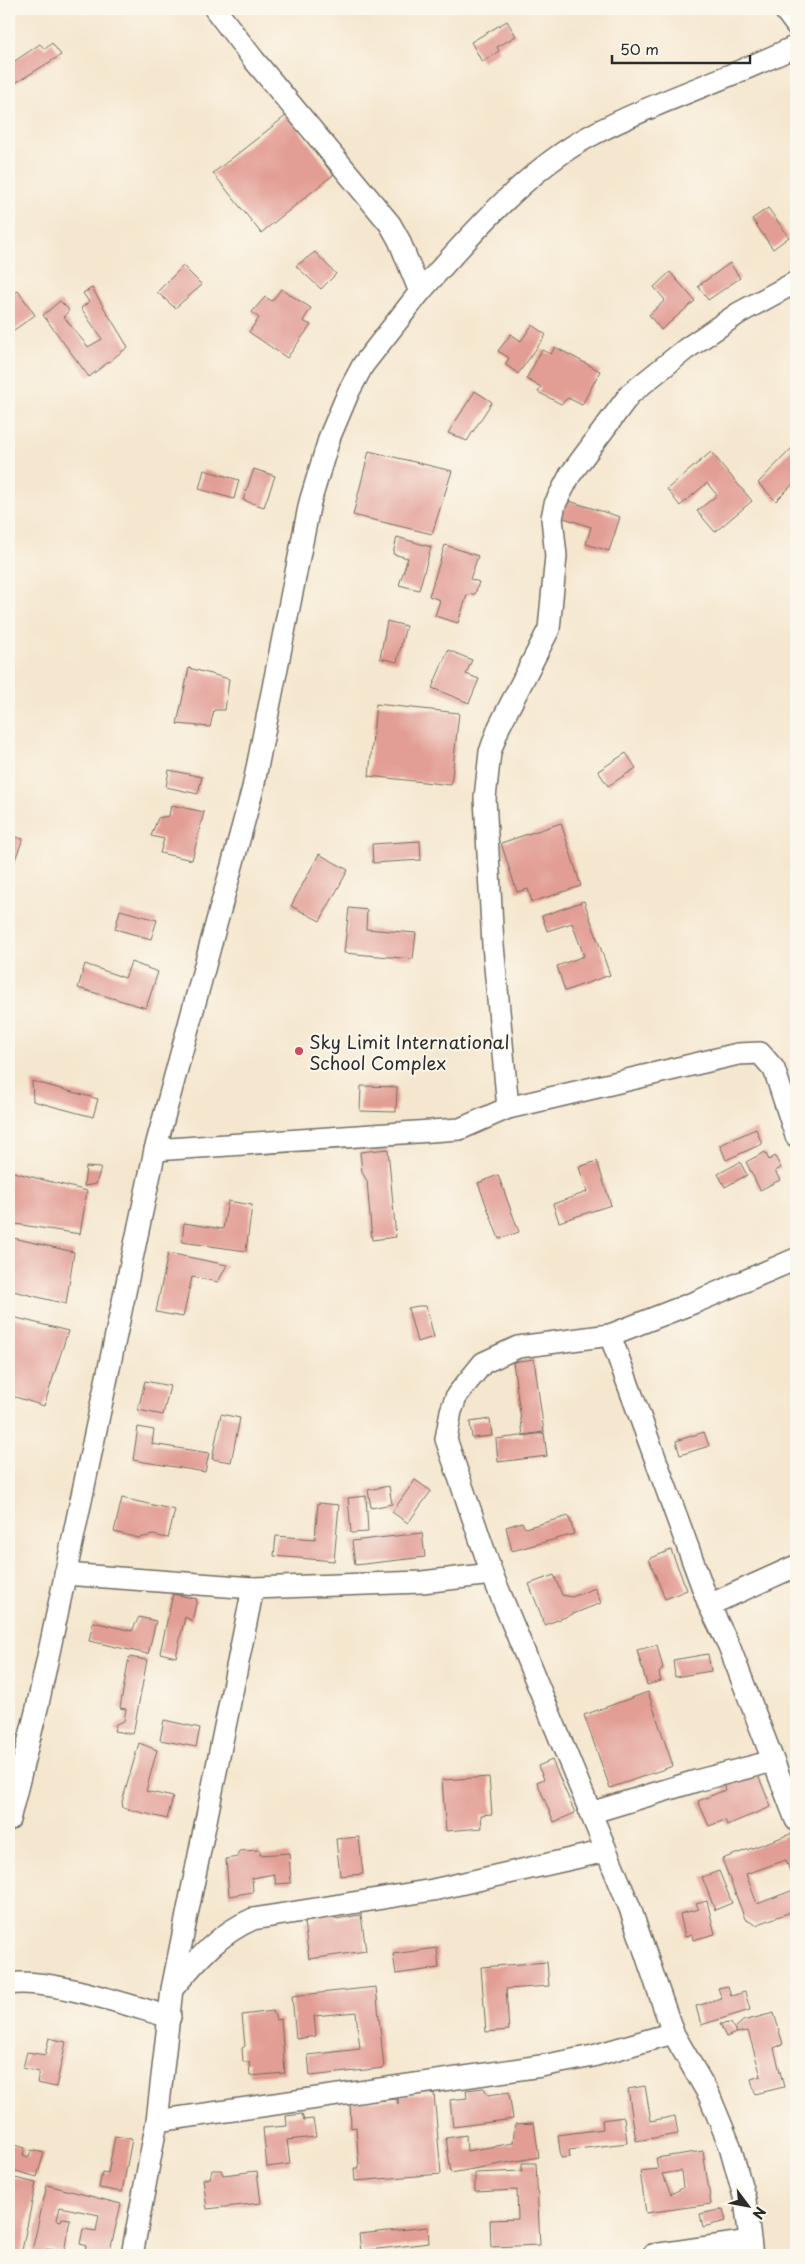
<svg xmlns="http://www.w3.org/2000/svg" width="805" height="2264" viewBox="0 0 805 2264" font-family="'Playpen Sans',sans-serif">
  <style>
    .building { fill: #e29d94; fill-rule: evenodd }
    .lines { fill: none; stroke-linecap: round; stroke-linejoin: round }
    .minor-casing { stroke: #726d64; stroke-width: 24 }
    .minor { stroke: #fff; stroke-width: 21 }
    .poi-dot { fill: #d1495b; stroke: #fbf7ec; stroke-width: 2 }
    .labels { text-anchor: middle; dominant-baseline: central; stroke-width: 4; stroke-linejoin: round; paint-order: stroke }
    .poi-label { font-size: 18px; fill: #2b2b2b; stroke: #fbf7ec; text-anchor: start }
  </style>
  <rect width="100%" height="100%" fill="#fbf7ec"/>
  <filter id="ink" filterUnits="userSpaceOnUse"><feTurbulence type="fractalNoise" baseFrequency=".02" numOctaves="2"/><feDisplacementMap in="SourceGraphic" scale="10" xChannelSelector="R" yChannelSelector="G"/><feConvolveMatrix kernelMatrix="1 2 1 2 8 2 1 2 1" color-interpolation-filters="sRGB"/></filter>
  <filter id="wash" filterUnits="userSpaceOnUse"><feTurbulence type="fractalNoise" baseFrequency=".0096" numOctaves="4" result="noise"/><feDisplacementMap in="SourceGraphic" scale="20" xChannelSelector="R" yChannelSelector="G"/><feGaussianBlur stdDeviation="1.12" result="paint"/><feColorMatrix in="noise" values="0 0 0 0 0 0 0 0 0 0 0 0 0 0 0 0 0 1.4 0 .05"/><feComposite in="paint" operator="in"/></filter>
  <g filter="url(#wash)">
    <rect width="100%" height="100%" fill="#f5e7cf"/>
    <g id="blocks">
      <g class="building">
        <polygon points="507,21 516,36 497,47 499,51 482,62 471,42"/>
        <polygon points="52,43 61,55 9,87 9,65 40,44 45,49"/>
        <polygon points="287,115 333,175 261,233 213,173"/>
        <polygon points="768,208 789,237 773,249 752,219"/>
        <polygon points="315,252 336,274 321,289 296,266"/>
        <polygon points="730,263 740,278 708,300 698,286"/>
        <polygon points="183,266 202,285 175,308 157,292"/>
        <polygon points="670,272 695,301 661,330 649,315 665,300 654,287"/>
        <polygon points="92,288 128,347 89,377 43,315 60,301 69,310 64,317 88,347 102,339 81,308 89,302 83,293"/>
        <polygon points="281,289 311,308 303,321 311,325 287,358 249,332 259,318 252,312 265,297 272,301"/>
        <polygon points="18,291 35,315 10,333 9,296"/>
        <polygon points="532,325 546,335 518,374 505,364 509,358 498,351 511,334 521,341"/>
        <polygon points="555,347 600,371 582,405 568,398 561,404 538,392 541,387 526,379 542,350 551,354"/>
        <polygon points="475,391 492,402 467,441 448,433"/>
        <polygon points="796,444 796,481 776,501 758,483"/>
        <polygon points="369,451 452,471 432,534 353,515"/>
        <polygon points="711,452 752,501 715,532 697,511 717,495 707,483 680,506 667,489"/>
        <polygon points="254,469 275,476 264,507 243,500"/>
        <polygon points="204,470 239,480 234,499 199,489"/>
        <polygon points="566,500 620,517 609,551 586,544 591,527 561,517"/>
        <polygon points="397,537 431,547 419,590 399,585 408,558 393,554"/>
        <polygon points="445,545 478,556 470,579 479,582 475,594 467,595 458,623 435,616 440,600 429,596"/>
        <polygon points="387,621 406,626 397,662 380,658"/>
        <polygon points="448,650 472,660 466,674 479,679 469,703 432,688"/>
        <polygon points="189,668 229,679 225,710 214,710 210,727 177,724"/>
        <polygon points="376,704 459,713 451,785 369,776"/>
        <polygon points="626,753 636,768 608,786 598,771"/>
        <polygon points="169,770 202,777 198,794 166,787"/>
        <polygon points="171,805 204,812 192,860 160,853 164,839 151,836 158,818 169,816"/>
        <polygon points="561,823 581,886 532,902 528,889 517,892 501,843"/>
        <polygon points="9,835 23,839 9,875"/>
        <polygon points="420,841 421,860 373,863 372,844"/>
        <polygon points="319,854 348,870 320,921 291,906"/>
        <polygon points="584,901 610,975 565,991 557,966 584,956 572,923 547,931 542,916"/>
        <polygon points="349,908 367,910 366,929 416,933 413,959 344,953"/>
        <polygon points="120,910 157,920 151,939 115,929"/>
        <polygon points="131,962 158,972 146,1008 78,988 85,964 125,978"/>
        <polygon points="32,1081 98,1099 93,1117 33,1101"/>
        <polygon points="361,1086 397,1087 396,1112 360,1111"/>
        <polygon points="756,1129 762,1144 726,1160 720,1145"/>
        <polygon points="388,1149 396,1237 372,1240 367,1181 362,1172 360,1152"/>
        <polygon points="765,1152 769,1160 775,1156 781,1168 775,1171 780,1180 760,1190 746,1162"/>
        <polygon points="597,1161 611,1205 559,1222 553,1204 587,1192 579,1167"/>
        <polygon points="740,1162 747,1175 725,1187 718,1174"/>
        <polygon points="86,1167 101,1168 96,1184 84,1186"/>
        <polygon points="9,1171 87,1191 80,1234 9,1223"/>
        <polygon points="498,1175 519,1232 499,1239 478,1183"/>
        <polygon points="228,1201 252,1205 246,1251 182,1242 184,1223 223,1229"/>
        <polygon points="9,1237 74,1252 66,1304 9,1290"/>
        <polygon points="168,1253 227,1265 218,1282 192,1277 183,1317 156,1312"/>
        <polygon points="418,1306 426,1306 434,1337 417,1342 408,1308"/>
        <polygon points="9,1316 68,1331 44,1406 9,1395"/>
        <polygon points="534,1359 544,1432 523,1435 513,1362"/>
        <polygon points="145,1381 170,1386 163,1415 138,1410"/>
        <polygon points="221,1414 240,1418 231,1462 212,1459"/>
        <polygon points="490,1419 492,1436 472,1438 470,1422"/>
        <polygon points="138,1427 154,1430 152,1444 209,1453 205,1472 133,1460"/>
        <polygon points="704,1432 709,1446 680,1455 676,1441"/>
        <polygon points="544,1433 547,1456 498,1462 496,1439"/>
        <polygon points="415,1480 431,1491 408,1523 392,1512"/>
        <polygon points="389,1486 392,1504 371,1508 368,1490"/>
        <polygon points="366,1496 368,1532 351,1533 348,1498"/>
        <polygon points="122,1498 175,1510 168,1538 153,1535 139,1538 114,1532"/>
        <polygon points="318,1503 339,1505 334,1561 274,1556 276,1536 315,1539"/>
        <polygon points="569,1516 574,1534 512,1551 506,1527 522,1522 525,1528"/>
        <polygon points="422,1533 425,1557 355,1565 352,1541"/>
        <polygon points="671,1550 687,1590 665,1599 649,1559"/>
        <polygon points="554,1575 562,1595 572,1597 595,1588 601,1603 545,1625 529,1584"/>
        <polygon points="173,1594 197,1599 192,1621 185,1617 176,1657 160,1653"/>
        <polygon points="139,1617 156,1621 148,1654 89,1641 93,1622 132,1631"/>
        <polygon points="657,1645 663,1668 659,1673 661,1681 647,1685 637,1650"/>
        <polygon points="708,1654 711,1671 675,1677 673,1660"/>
        <polygon points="129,1657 147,1660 133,1734 114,1731 116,1724 124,1721 126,1709 120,1708"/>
        <polygon points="648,1692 673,1766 610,1788 584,1715"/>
        <polygon points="164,1720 200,1728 196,1747 160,1740"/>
        <polygon points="139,1743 157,1750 146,1791 173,1797 167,1819 123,1808 122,1802"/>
        <polygon points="552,1760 575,1813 554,1822 537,1782 544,1779 538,1766"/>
        <polygon points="756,1770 771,1807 727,1825 725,1820 709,1826 698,1801 725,1790 723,1784"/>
        <polygon points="489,1777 492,1814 481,1815 482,1828 446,1831 442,1780"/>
        <polygon points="796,1832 796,1889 786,1860 746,1874 757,1904 791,1891 796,1894 796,1910 756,1925 745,1919 722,1859"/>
        <polygon points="359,1837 363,1874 340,1876 336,1839"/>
        <polygon points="260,1850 260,1855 289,1853 291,1883 276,1884 274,1874 252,1878 253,1892 229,1896 226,1859 238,1857 239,1851"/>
        <polygon points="719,1871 732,1903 715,1910 702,1877"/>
        <polygon points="707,1901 715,1934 693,1940 692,1935 685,1937 680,1914 699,1909 696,1904"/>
        <polygon points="334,1914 336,1919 361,1915 366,1951 309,1959 304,1922 312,1921 316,1916"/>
        <polygon points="437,1948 439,1968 396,1974 393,1954"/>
        <polygon points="547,1962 549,1986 506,1989 509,2030 486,2032 481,1967"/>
        <polygon points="728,1986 731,1996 745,1992 750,2010 701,2025 696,2006 722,1999 718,1988"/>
        <polygon points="376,1987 384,2068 310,2076 308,2055 360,2049 356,2012 314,2016 316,2036 296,2039 292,1996"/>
        <polygon points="273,2011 276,2020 281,2019 285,2073 250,2076 249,2062 243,2062 242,2048 245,2046 242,2015"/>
        <polygon points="774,2013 783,2044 774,2048 784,2087 755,2094 751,2079 761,2076 748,2031 736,2033 736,2027 743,2021"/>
        <polygon points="731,2023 736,2033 726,2037 720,2024"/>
        <polygon points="49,2038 66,2042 56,2087 37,2083 39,2072 23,2068 27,2052 45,2055"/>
        <polygon points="645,2086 651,2121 675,2116 678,2134 636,2141 628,2089"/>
        <polygon points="484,2088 488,2095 509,2092 513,2119 453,2127 450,2100 467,2098 466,2090"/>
        <polygon points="434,2093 441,2174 355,2181 354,2168 359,2168 356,2127 351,2128 350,2103 397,2099 398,2104 398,2096"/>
        <polygon points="302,2114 304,2120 313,2119 316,2137 287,2140 290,2164 267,2167 263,2128 287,2126 286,2116"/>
        <polygon points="624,2117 627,2143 569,2150 570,2157 561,2158 558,2135 603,2129 602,2120"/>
        <polygon points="534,2123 539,2157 451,2173 446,2138 466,2135 467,2151 513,2143 515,2124"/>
        <polygon points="115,2136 132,2139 122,2192 99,2188 102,2172 108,2173"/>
        <polygon points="9,2143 25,2148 23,2155 29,2157 31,2150 44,2153 37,2177 9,2169"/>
        <path d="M703,2151L711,2204L646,2213L640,2171L658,2169L656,2158ZM681,2171L683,2188L671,2194L662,2174Z"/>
        <polygon points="522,2163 536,2163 540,2245 491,2247 490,2220 518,2219 517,2190 475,2192 475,2173 522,2171"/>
        <polygon points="212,2170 221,2170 223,2175 257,2171 261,2203 207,2209 203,2179 210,2178"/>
        <polygon points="11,2177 36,2183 21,2255 9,2255 9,2224 15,2196 9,2195"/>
        <polygon points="47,2185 121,2204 109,2255 84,2255 86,2246 80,2244 83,2229 96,2231 99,2215 60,2207 57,2220 61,2221 62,2218 70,2219 64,2252 47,2249 46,2255 31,2255"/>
        <polygon points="723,2209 726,2221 703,2227 700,2214"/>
        <polygon points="428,2227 429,2243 361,2251 359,2234"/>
      </g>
    </g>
  </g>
  <g filter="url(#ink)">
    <use href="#blocks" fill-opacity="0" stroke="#726d64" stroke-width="1"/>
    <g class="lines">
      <defs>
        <g id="minor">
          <polyline points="784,9 796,25"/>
          <path d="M420,292C468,238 526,170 590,136C656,101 729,79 796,46"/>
          <polyline points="508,1108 493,945 485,798 490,752 499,727 549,629 556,556 552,518 555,504 570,475 630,394 686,349 739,313 796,282"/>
          <polyline points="155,1150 460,1129 508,1108 738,1054 760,1053 774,1069 796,1136"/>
          <polyline points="610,1335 709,1605 729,1646 796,1820"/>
          <polyline points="65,1574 253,1588"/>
          <polyline points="709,1605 796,1566"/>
          <polyline points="590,1813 696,1781 773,1761"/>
          <polyline points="9,1820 38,1704 155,1150 253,788 310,502 330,436 349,391 363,365 420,292 399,240 390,224 254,60 215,9"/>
          <path d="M9,1984C47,1977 130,2006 170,2017"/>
          <path d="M173,1988C197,1960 218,1934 253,1919L433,1890L606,1851"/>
          <polyline points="157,2121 541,2066 593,2056 673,2033"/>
          <polyline points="132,2255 157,2121 172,1989 253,1588 422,1582 492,1574"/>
          <polyline points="653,2255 750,2241"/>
          <polyline points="752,2255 745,2200 730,2146 709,2095 673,2033 630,1908 492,1574 446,1439 451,1411 457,1395 483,1363 518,1347 610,1335 698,1301 796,1259"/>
        </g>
      </defs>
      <use href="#minor" class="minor-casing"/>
      <use href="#minor" class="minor"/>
    </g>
  </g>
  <circle class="poi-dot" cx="299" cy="1051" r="5"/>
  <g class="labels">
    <g class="poi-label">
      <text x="309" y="1041">Sky Limit International<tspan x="309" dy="21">School Complex</tspan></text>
    </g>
  </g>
  <rect width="805" height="2264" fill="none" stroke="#fbf7ec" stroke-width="30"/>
  <g transform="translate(748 2206) rotate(122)" stroke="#fbf7ec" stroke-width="4" paint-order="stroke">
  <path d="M0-4L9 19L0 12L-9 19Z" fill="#2b2b2b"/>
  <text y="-8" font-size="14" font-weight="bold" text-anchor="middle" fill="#2b2b2b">N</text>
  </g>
  <path d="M612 55v8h138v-8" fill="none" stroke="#2b2b2b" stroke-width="2.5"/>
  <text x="620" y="55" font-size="15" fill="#2b2b2b" stroke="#fbf7ec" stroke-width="4" paint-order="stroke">50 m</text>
</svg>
